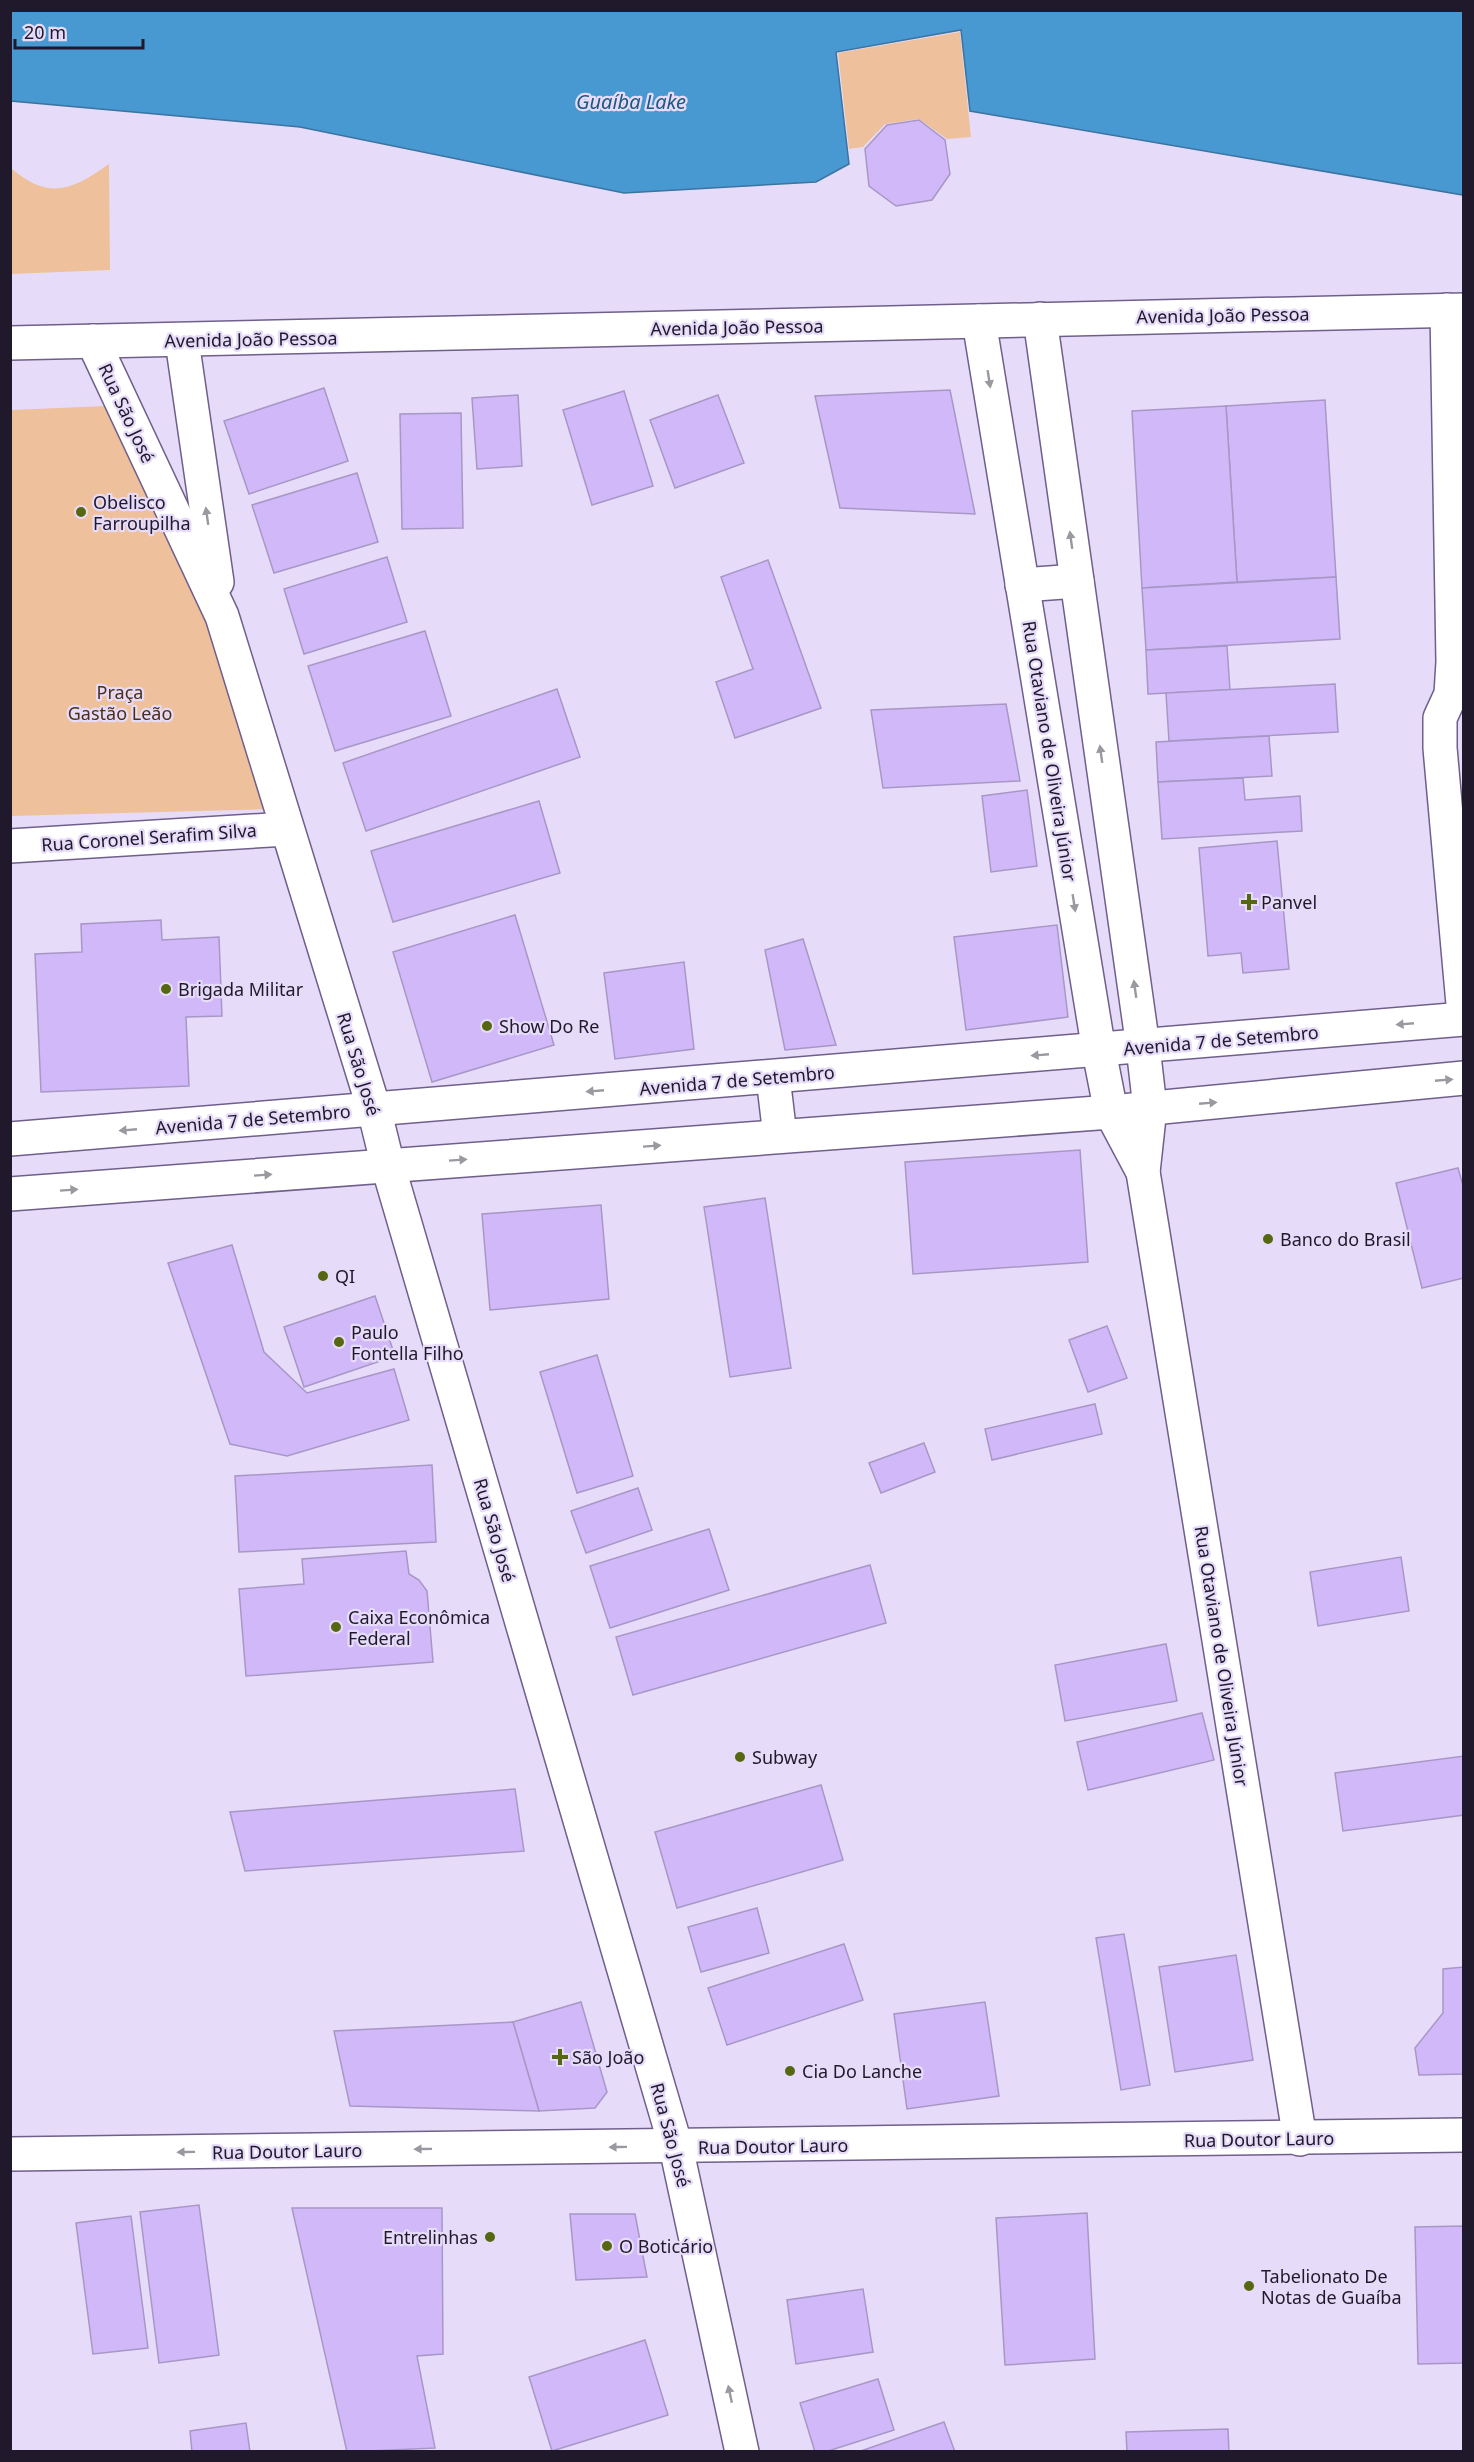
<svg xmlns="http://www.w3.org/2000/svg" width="1474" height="2462" viewBox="0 0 1474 2462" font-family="'Noto Sans',sans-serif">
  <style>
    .green { fill: #eec19c }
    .water { fill: #4899d1; stroke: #3c739f; stroke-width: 1.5 }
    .building { fill: #d1b9f9; stroke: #a897c6; stroke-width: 1.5 }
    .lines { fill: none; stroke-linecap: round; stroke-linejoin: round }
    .minor-casing { stroke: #6f5f8a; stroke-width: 36 }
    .major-casing { stroke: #6f5f8a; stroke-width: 36 }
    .minor { stroke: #fff; stroke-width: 33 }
    .major { stroke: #fff; stroke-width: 33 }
    .oneway { fill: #9b98a0 }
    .poi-dot { fill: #556711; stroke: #e6dcf9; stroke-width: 2 }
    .labels { text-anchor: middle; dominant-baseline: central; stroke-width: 4.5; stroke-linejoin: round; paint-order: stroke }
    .street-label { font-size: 18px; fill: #20192b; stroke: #e6dcf9 }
    .poi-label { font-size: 18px; fill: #20192b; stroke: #e6dcf9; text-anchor: start }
    .park-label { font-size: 18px; fill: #4b2e14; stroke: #e6dcf9 }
    .water-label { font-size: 20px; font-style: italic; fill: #1d587f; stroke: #e6dcf9 }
  </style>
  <rect width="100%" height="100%" fill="#e6dcf9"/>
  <g class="green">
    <polygon points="960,32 971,137 947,139 919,119 885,124 863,147 849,149 838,53"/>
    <path d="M109,164L110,270L11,274V168C49,201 72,190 109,164Z"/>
    <polygon points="106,406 203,610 270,809 11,816 10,410"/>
  </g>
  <polygon class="water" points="10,11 1463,11 1463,195 970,111 961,30 836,52 849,164 816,182 624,193 300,127 11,101"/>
  <g class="building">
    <polygon points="919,120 945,140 950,174 932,200 896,206 869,186 865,149 887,125"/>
    <polygon points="324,388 348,461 249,494 224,421"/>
    <polygon points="950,390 975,514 840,508 815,396"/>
    <polygon points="624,391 653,486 592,505 563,410"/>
    <polygon points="518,395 522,466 477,469 472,398"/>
    <polygon points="718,395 744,463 675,488 650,420"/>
    <polygon points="1325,400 1336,577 1237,582 1226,406"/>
    <polygon points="1226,406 1237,582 1142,588 1132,411"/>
    <polygon points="461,413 463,528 402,529 400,414"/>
    <polygon points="357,473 378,542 274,573 252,505"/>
    <polygon points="387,557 407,622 304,654 284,589"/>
    <polygon points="768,560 821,708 735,738 716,682 753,669 721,577"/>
    <polygon points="1336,577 1340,639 1146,650 1142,588"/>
    <polygon points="425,631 451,716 335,751 308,666"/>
    <polygon points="1227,646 1230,690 1148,694 1146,650"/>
    <polygon points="1335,684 1338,732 1169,741 1166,693"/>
    <polygon points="557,689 580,757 366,831 343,763"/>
    <polygon points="1006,704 1020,781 883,788 871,710"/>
    <polygon points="1269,736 1272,776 1158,782 1156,742"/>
    <polygon points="1243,778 1245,800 1300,796 1302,831 1162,839 1158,782"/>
    <polygon points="1027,790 1037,866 991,872 982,796"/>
    <polygon points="539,801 560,873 393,922 371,851"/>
    <polygon points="1277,841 1289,969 1243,973 1241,953 1208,956 1199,848"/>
    <polygon points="515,915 554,1045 432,1082 393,952"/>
    <polygon points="161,920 162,940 219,937 222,1016 186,1017 189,1086 41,1092 35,954 82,952 81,924"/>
    <polygon points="1057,925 1068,1017 966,1030 954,937"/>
    <polygon points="803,939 836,1045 785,1050 765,950"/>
    <polygon points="684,962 694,1049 615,1059 604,973"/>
    <polygon points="1080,1150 1088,1262 913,1274 905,1162"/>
    <polygon points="1458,1168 1464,1189 1464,1278 1422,1288 1396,1183"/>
    <polygon points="765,1198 791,1368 730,1377 704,1207"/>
    <polygon points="601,1205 609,1299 490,1310 482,1214"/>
    <polygon points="232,1245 264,1352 307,1393 394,1369 409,1420 287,1456 230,1444 168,1263"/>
    <polygon points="375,1296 395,1356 304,1387 284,1327"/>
    <polygon points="1107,1326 1127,1378 1088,1392 1069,1340"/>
    <polygon points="597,1355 633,1476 577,1493 540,1372"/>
    <polygon points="1095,1404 1102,1434 992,1460 985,1429"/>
    <polygon points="924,1443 935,1472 881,1493 869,1463"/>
    <polygon points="432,1465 436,1542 239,1552 235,1476"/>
    <polygon points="638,1488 652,1530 586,1553 571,1511"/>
    <polygon points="709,1529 729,1590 610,1628 590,1566"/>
    <polygon points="406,1551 409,1574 419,1580 427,1591 433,1662 246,1676 239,1589 304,1584 302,1559"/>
    <polygon points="1401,1557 1409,1611 1318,1626 1310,1572"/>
    <polygon points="870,1565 886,1623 633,1695 616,1637"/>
    <polygon points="1166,1644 1177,1701 1065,1721 1055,1665"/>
    <polygon points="1202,1713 1214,1760 1088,1790 1077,1742"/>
    <polygon points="1464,1756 1464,1815 1343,1831 1335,1773"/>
    <polygon points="821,1785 843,1860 677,1908 655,1832"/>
    <polygon points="515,1789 524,1851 245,1871 230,1812"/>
    <polygon points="757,1908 769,1953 701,1972 688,1927"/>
    <polygon points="1124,1934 1150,2085 1121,2090 1096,1938"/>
    <polygon points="844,1944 863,2000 727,2045 708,1988"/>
    <polygon points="1236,1955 1253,2060 1175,2072 1159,1967"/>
    <polygon points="1464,1967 1464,2074 1419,2075 1415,2048 1443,2013 1443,1969"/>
    <polygon points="581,2002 607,2092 595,2108 539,2111 513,2022"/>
    <polygon points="985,2002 999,2096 907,2109 894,2014"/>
    <polygon points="513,2022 539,2111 350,2106 334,2031"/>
    <polygon points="199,2205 219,2355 159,2363 140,2212"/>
    <polygon points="292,2208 442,2208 443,2354 417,2356 435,2448 347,2452"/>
    <polygon points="1087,2213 1095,2359 1005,2365 996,2218"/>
    <polygon points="570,2214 635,2214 647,2277 576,2280"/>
    <polygon points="131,2216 148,2348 93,2354 76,2223"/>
    <polygon points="1464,2226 1464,2363 1418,2364 1415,2227"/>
    <polygon points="863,2289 873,2352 796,2364 787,2300"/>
    <polygon points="645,2340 668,2415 552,2451 529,2377"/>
    <polygon points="878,2379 894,2430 825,2452 815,2452 800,2403"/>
    <polygon points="944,2422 955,2452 858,2452"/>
    <polygon points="246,2423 250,2452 192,2452 190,2431"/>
    <polygon points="1228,2429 1229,2452 1127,2452 1126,2432"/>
  </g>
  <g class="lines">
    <defs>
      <g id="minor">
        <polyline points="1447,310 1453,662 1451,694 1440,718 1440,748 1464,1015"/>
        <polyline points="1040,319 1143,1047 1150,1108 1143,1172 1300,2139"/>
        <polyline points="979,321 1099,1051 1111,1112 1143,1172"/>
        <polyline points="93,341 222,616 374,1109 388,1166 676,2147 742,2452"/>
        <polyline points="182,341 217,582"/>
        <polyline points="1022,585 1077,581"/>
        <polyline points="10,846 287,829"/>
        <polyline points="773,1077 780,1136"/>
        <polyline points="10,1139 1464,1019"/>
        <polyline points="10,1194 1111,1112 1464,1078"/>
        <polyline points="10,2154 1464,2135"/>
      </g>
      <polyline id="major" points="10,343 1464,310"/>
    </defs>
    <use href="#minor" class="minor-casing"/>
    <use href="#major" class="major-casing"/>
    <use href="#minor" class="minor"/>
    <use href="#major" class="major"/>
  </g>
  <defs><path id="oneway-solid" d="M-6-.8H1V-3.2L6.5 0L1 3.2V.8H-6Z" transform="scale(1.5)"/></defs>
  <g class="oneway">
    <use href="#oneway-solid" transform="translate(989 379) rotate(81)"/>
    <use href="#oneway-solid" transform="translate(207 516) rotate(-98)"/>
    <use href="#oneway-solid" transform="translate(1071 540) rotate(-98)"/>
    <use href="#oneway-solid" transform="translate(1101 754) rotate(-98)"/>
    <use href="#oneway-solid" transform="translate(1074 903) rotate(81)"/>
    <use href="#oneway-solid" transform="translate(1135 989) rotate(-98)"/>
    <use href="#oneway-solid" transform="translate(1405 1024) rotate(175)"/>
    <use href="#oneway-solid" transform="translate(1040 1055) rotate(175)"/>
    <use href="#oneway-solid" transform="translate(1444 1080) rotate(-5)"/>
    <use href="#oneway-solid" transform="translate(595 1091) rotate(175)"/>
    <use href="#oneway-solid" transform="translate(1208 1103) rotate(-5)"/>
    <use href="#oneway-solid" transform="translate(128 1130) rotate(175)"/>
    <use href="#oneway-solid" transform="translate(652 1146) rotate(-4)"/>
    <use href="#oneway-solid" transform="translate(458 1160) rotate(-4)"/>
    <use href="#oneway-solid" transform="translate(263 1175) rotate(-4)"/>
    <use href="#oneway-solid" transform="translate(69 1190) rotate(-4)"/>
    <use href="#oneway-solid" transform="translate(618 2147) rotate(179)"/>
    <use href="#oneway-solid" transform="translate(423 2149) rotate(179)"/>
    <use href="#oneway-solid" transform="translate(186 2152) rotate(179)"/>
    <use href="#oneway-solid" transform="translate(730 2394) rotate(-102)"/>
  </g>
  <g class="poi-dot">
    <circle cx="81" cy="512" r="6"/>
    <path d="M1246 893h6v6h6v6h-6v6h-6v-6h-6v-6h6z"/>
    <circle cx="166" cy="989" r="6"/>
    <circle cx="487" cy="1026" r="6"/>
    <circle cx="1268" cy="1239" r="6"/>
    <circle cx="323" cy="1276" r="6"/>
    <circle cx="339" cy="1342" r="6"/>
    <circle cx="336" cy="1627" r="6"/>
    <circle cx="740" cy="1757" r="6"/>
    <path d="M557 2048h6v6h6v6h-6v6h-6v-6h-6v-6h6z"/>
    <circle cx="790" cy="2071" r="6"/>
    <circle cx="490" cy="2237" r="6"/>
    <circle cx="607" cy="2246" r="6"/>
    <circle cx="1249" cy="2286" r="6"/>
  </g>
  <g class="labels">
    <g class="street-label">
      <text transform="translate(1223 315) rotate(-1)">Avenida João Pessoa</text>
      <text transform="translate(737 327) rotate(-1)">Avenida João Pessoa</text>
      <text transform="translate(251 339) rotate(-1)">Avenida João Pessoa</text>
      <text transform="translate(127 413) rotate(65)">Rua São José</text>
      <text transform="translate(1050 751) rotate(81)">Rua Otaviano de Oliveira Júnior</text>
      <text transform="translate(149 837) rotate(-4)">Rua Coronel Serafim Silva</text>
      <text transform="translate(1221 1040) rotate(-5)">Avenida 7 de Setembro</text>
      <text transform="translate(359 1064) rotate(73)">Rua São José</text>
      <text transform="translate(737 1080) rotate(-5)">Avenida 7 de Setembro</text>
      <text transform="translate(253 1119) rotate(-5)">Avenida 7 de Setembro</text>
      <text transform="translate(495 1530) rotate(74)">Rua São José</text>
      <text transform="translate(1222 1656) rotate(81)">Rua Otaviano de Oliveira Júnior</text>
      <text transform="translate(671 2135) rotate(75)">Rua São José</text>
      <text transform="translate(1259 2139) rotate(-1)">Rua Doutor Lauro</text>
      <text transform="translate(773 2146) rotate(-1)">Rua Doutor Lauro</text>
      <text transform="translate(287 2151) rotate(-1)">Rua Doutor Lauro</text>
    </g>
    <g class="poi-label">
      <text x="93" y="502">Obelisco<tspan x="93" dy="21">Farroupilha</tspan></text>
      <text x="1261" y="902">Panvel</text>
      <text x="178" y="989">Brigada Militar</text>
      <text x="499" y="1026">Show Do Re</text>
      <text x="1280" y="1239">Banco do Brasil</text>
      <text x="335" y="1276">QI</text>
      <text x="351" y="1332">Paulo<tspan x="351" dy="21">Fontella Filho</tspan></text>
      <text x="348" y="1617">Caixa Econômica<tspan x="348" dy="21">Federal</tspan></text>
      <text x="752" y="1757">Subway</text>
      <text x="572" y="2057">São João</text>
      <text x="802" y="2071">Cia Do Lanche</text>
      <text x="478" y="2237" text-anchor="end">Entrelinhas</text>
      <text x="619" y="2246">O Boticário</text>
      <text x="1261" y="2276">Tabelionato De<tspan x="1261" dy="21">Notas de Guaíba</tspan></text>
    </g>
    <g class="park-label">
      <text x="120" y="692">Praça<tspan x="120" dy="21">Gastão Leão</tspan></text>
    </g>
    <g class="water-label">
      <text x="631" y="101">Guaíba Lake</text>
    </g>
  </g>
  <rect width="1474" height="2462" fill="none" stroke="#20192b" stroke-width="24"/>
  <path d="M15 39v9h128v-9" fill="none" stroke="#20192b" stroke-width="3"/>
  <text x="24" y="39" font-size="18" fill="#20192b" stroke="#e6dcf9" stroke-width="4.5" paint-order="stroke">20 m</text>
</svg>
